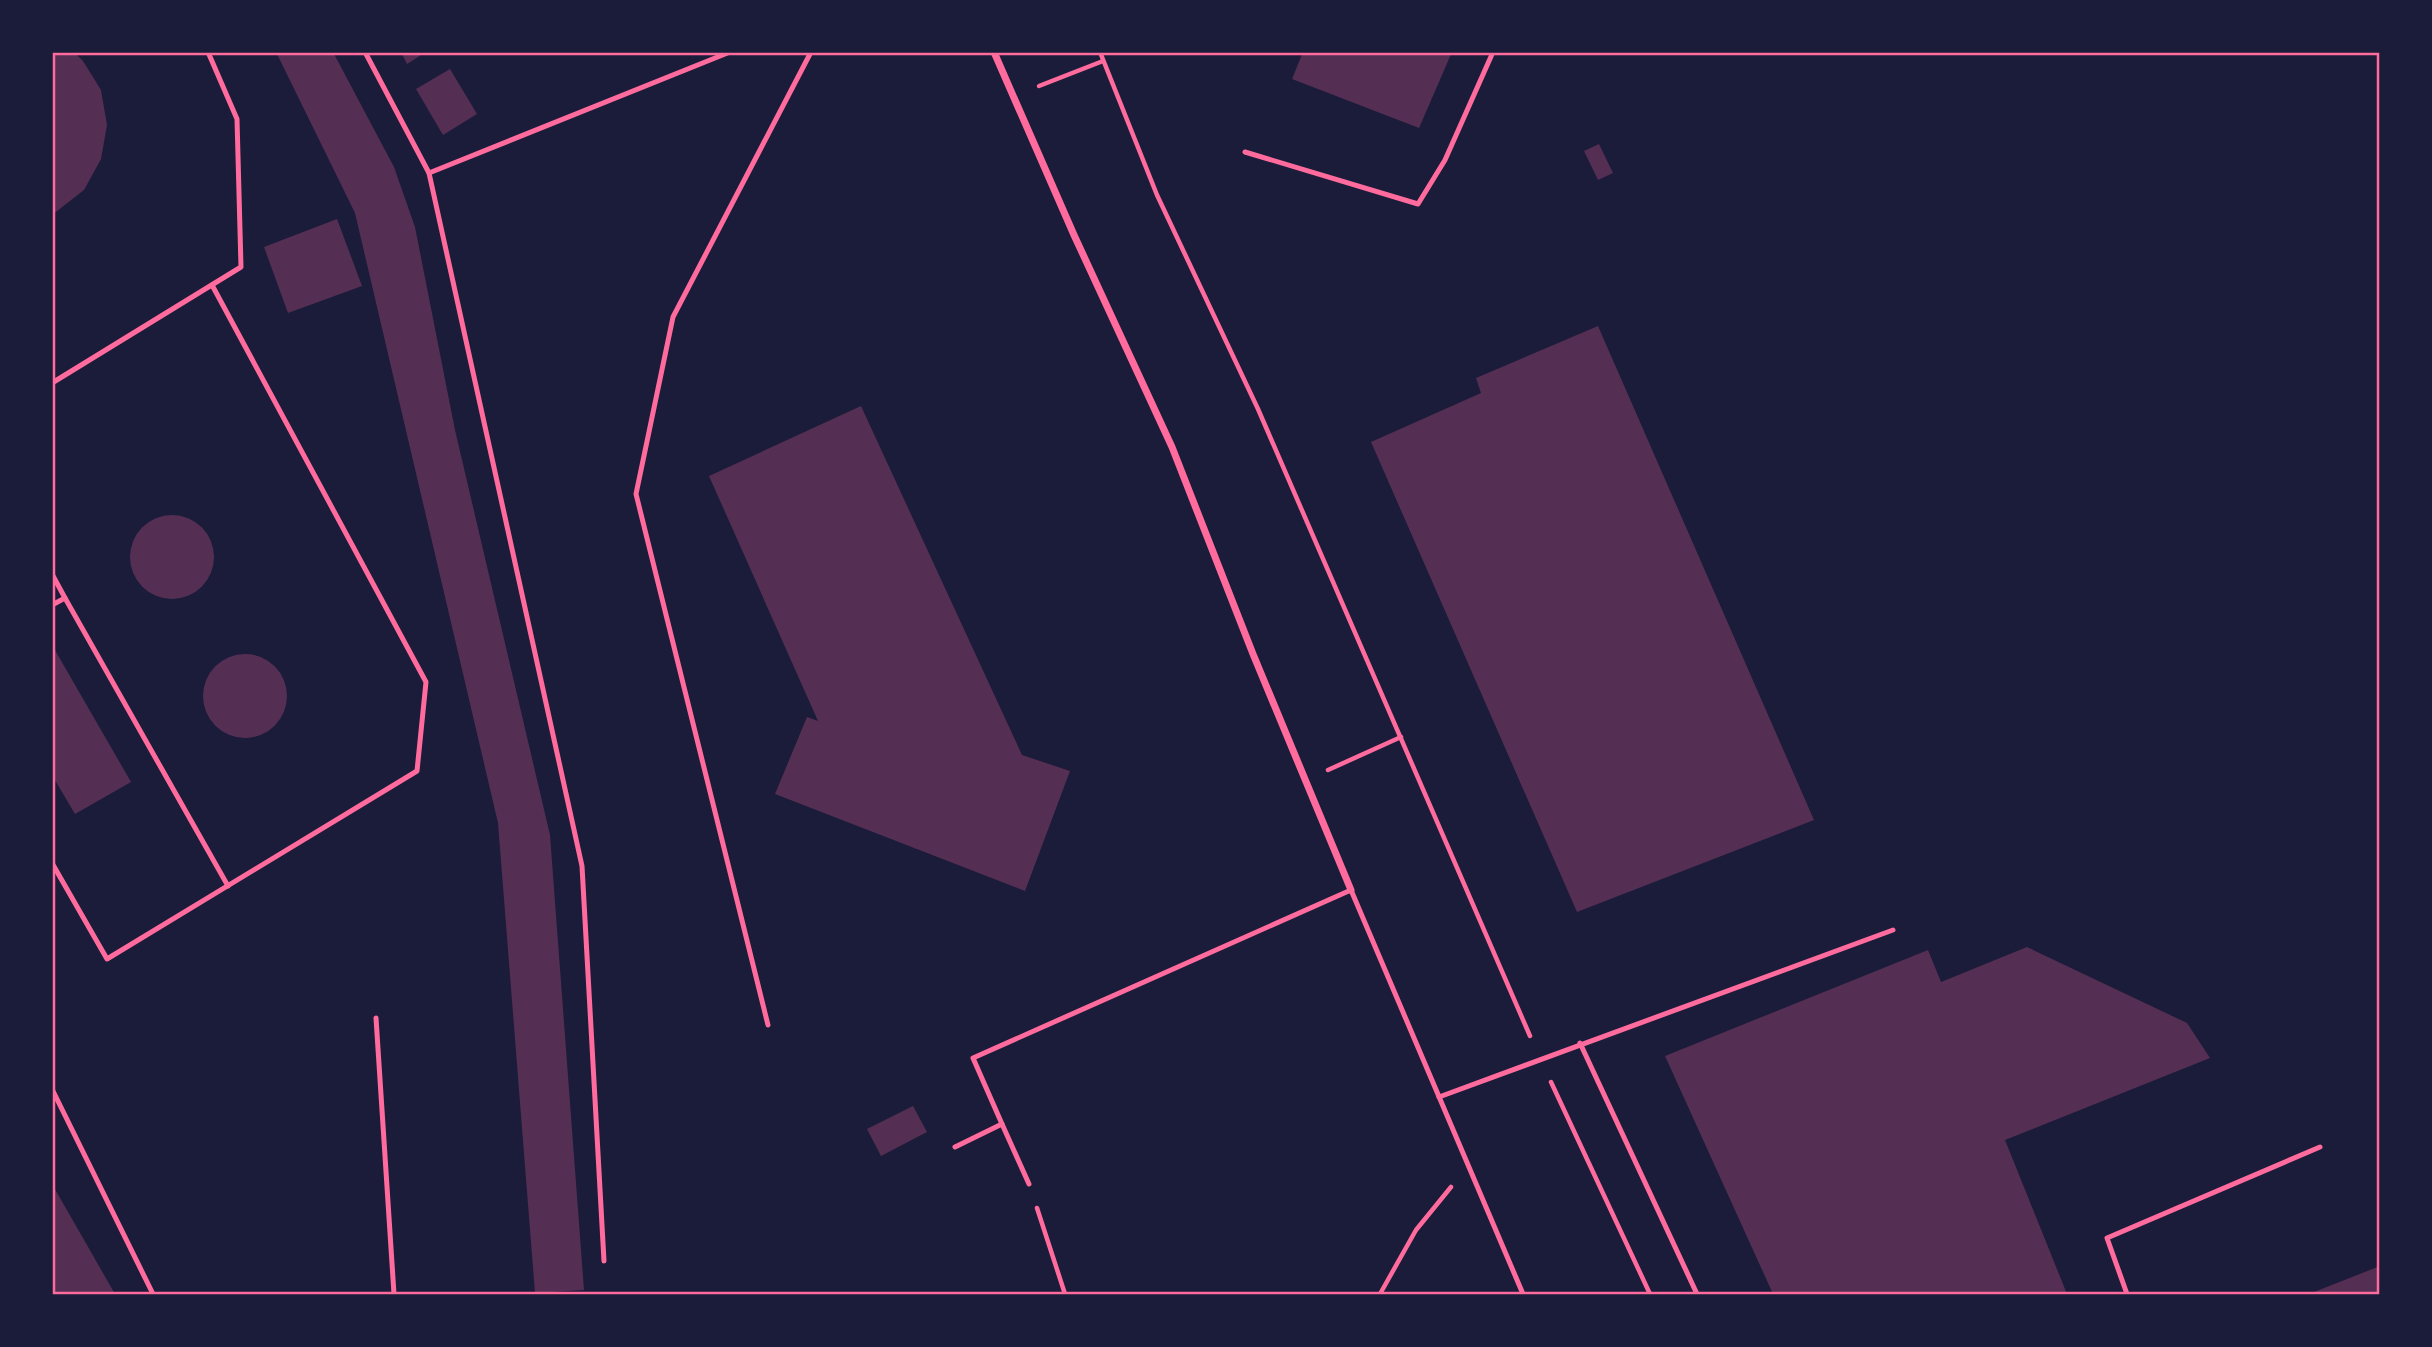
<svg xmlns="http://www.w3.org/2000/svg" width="2432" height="1347" viewBox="0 0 2432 1347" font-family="'Exo 2',sans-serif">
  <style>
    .building { fill: #542f53 }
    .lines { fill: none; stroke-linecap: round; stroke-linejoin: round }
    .path { stroke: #ff6b9d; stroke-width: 4.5 }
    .service { stroke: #ff6b9d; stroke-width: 5 }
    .minor { stroke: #ff6b9d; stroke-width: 7 }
    .neatline { fill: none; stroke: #ff6b9d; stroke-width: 2.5 }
  </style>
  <rect width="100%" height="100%" fill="#1b1b3a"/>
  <g class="building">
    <polygon points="52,52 74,52 83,61 101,90 107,125 101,159 84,190 52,215"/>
    <polygon points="276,52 333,52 394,167 415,227 455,430 550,835 584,1290 535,1293 498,823 355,213"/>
    <polygon points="401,52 426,52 407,64"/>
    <polygon points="1303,52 1452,52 1419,128 1292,79"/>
    <polygon points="450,69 477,114 443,135 416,89"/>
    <polygon points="1599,144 1613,173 1598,180 1584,151"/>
    <polygon points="337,219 362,286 288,313 264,247"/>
    <polygon points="1598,326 1814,820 1577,912 1371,442 1481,393 1476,378"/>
    <polygon points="861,406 1022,755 1070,771 1025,891 775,794 807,717 818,721 709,476"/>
    <circle cx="172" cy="557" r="42"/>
    <polygon points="52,645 131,782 75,814 52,775"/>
    <circle cx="245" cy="696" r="42"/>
    <polygon points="2027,947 2187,1023 2210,1058 2005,1140 2067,1294 1773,1294 1665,1056 1928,950 1941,982"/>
    <polygon points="913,1106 927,1132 881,1156 867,1129"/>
    <polygon points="52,1184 115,1294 52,1294"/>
    <polygon points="2380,1266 2380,1294 2309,1294"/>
  </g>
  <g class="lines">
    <g class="path">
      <polyline points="1100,52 1157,195 1258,409 1530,1036"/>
      <polyline points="1039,86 1103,61"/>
      <polyline points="1328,770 1401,737"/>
      <polyline points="1551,1082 1650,1294"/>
      <polyline points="1037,1208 1065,1294"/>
      <polyline points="1380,1294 1416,1230 1451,1187"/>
    </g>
    <g class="service">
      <polyline points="365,52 429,173 730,52"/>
      <polyline points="1245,152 1418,204 1445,160 1493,52"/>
      <polyline points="429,173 582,866 604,1261"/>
      <polyline points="52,383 241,267 237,119 208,52"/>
      <polyline points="52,574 65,598 52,605"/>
      <polyline points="65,598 228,886"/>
      <polyline points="52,863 107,959 417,771 426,682 212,285"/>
      <polyline points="376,1018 394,1294"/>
      <polyline points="768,1025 636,494 673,317 811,52"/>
      <polyline points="1580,1043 1697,1294"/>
      <polyline points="52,1089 153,1294"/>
      <polyline points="1439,1097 1893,930"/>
      <polyline points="1002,1124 1029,1184"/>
      <polyline points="955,1147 1002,1124 973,1058 1351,890 1523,1294"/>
      <polyline points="2127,1294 2107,1238 2320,1147"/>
    </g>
    <polyline class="minor" points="994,52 1074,235 1172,447 1253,654 1351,890"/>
  </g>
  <rect width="2432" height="1347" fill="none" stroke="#1b1b3a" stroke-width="108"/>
  <rect x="54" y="54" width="2324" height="1239" class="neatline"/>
</svg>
